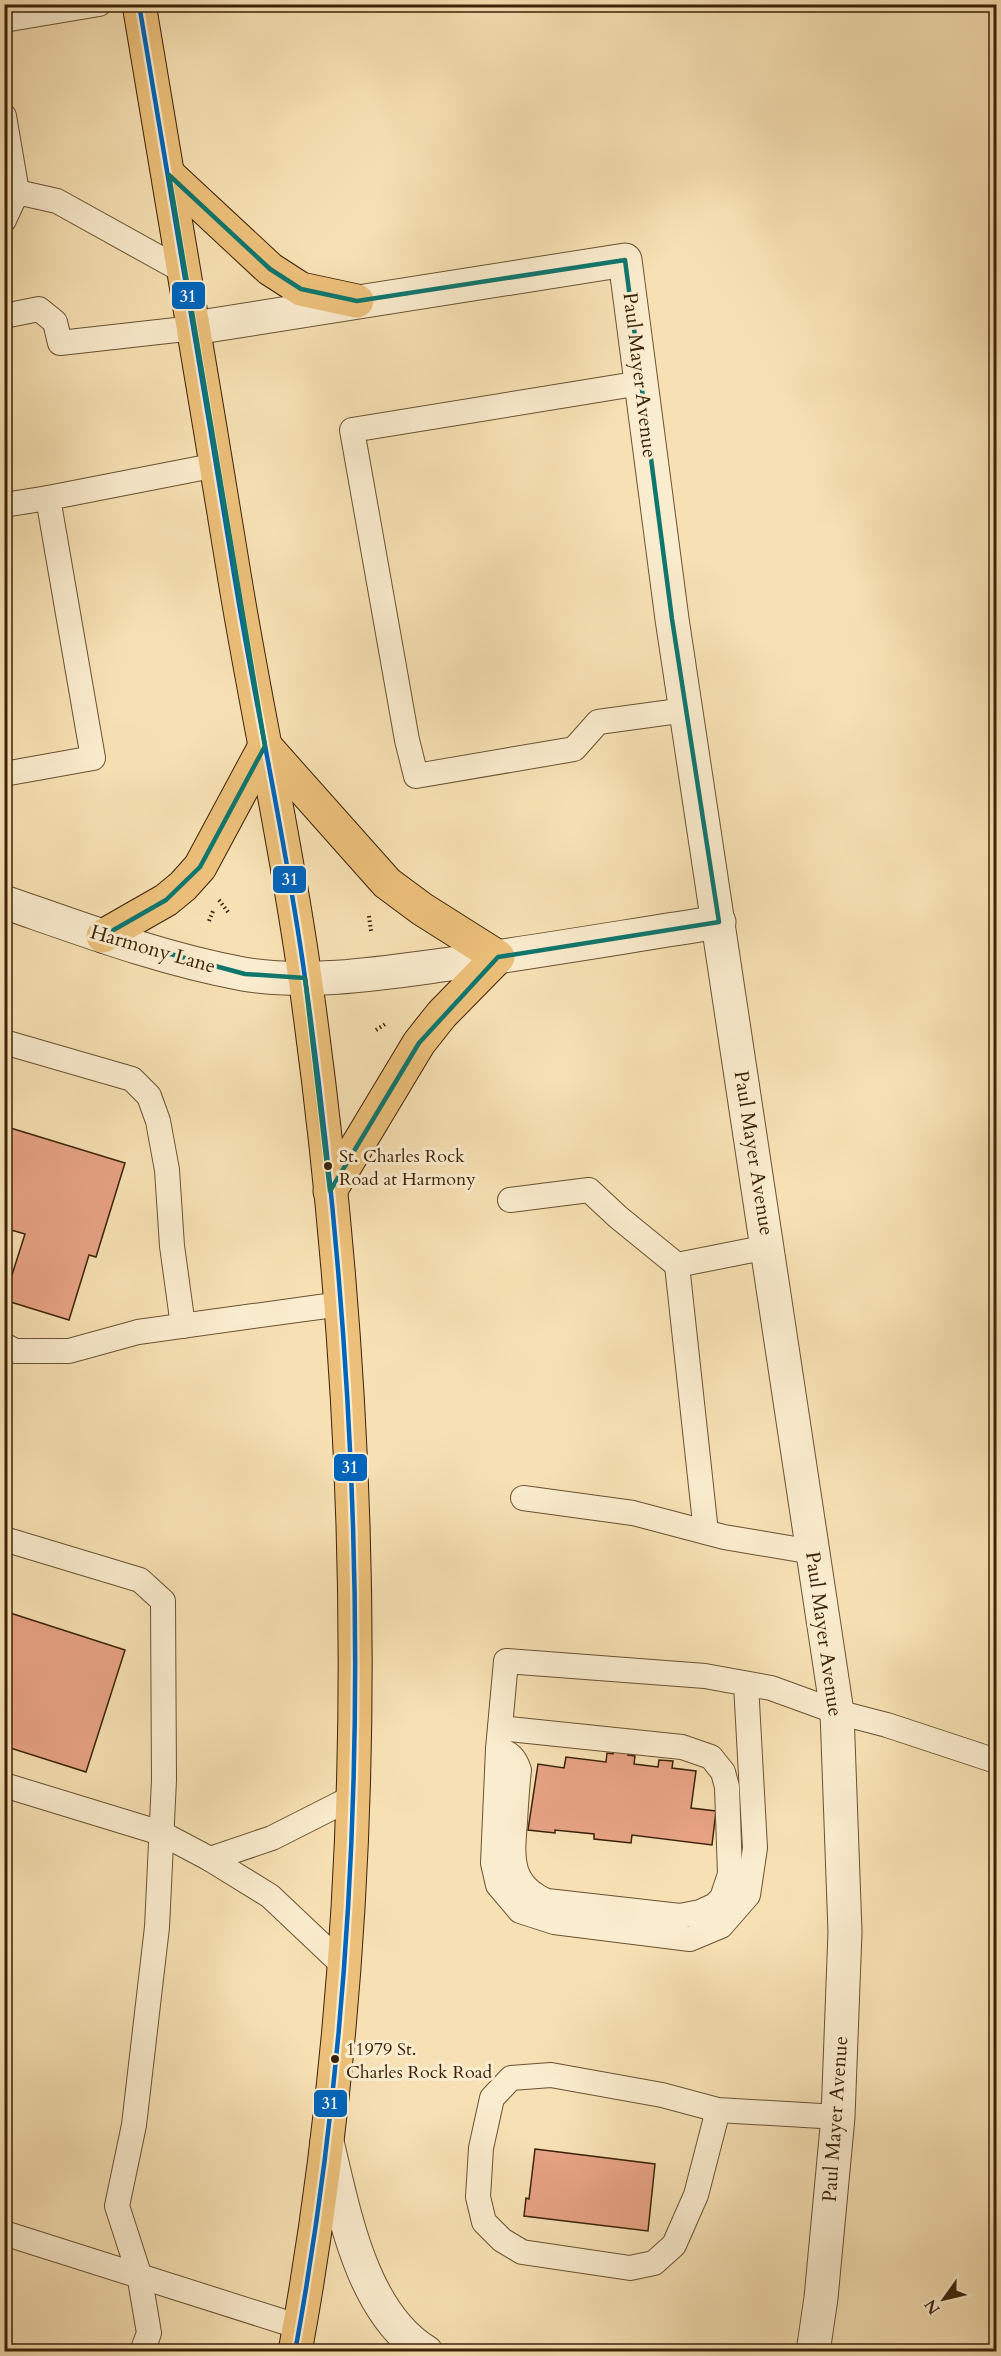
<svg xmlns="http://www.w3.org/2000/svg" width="1001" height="2356" viewBox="0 0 1001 2356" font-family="Cardo,serif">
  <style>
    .building { fill: #e8a385; stroke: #3b2207; stroke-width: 1.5 }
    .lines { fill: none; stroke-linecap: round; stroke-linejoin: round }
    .service-casing { stroke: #6a5232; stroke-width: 26 }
    .minor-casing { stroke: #6a5232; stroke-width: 35 }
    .primary-casing { stroke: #3b2207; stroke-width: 35 }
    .path { stroke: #3b2207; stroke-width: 4; stroke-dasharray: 1.5 3; stroke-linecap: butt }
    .service { stroke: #faecce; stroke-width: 24 }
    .minor { stroke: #faecce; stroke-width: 33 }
    .primary { stroke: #ecc07a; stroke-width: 33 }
    .bus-1-casing { stroke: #faecce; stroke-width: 9 }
    .bus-1 { stroke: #0065bd; stroke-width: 4.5 }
    .marked { fill: none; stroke: #0f766e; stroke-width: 4.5; stroke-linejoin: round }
    .bus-dot { fill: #3b2207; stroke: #faecce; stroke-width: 2 }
    .labels { text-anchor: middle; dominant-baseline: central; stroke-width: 6; stroke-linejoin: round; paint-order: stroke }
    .bus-label { font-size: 18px; fill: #3b2207; stroke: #faecce; text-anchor: start }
    .street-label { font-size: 20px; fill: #3b2207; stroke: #faecce }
    .line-badge { stroke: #faecce; stroke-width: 2 }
    .badge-label { font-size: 16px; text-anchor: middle; font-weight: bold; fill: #fff }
  </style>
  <rect width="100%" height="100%" fill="#f7e1b4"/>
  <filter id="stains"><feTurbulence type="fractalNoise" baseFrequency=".00333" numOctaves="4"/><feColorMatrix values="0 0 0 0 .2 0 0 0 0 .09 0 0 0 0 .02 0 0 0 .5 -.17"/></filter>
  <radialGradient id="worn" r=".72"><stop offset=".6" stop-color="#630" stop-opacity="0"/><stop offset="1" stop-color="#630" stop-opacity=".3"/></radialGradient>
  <g class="building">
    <polygon points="4,404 11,444 4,446"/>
    <polygon points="4,1126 125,1163 96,1257 89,1255 69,1320 4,1300 25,1234 4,1228"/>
    <polygon points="4,1611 125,1650 86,1772 4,1746"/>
    <polygon points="614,1748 629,1750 628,1755 635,1756 634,1764 658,1767 659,1760 673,1761 672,1768 696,1771 691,1808 716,1811 712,1845 632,1835 631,1843 594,1839 594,1834 555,1830 555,1833 528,1830 538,1764 564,1768 566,1757 606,1762 607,1753 613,1754"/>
    <polygon points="535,2149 655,2164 648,2231 524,2216 526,2198 529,2199"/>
  </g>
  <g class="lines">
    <defs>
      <g id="service">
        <polyline points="4,20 99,4"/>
        <polyline points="4,116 17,192 4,220"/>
        <polyline points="17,192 57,201 185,272"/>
        <polyline points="4,316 39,309 55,322 60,343 194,328"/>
        <polyline points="641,383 352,430 407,740 416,776 574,749 598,722 686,710"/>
        <polyline points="4,505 48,498"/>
        <polyline points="4,774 93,758 48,498 217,465"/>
        <polyline points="4,1042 132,1079 149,1096 158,1121 167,1170 172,1246 183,1326"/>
        <polyline points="510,1200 589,1190 618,1217 677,1265 768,1247"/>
        <polyline points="677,1265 706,1532"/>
        <polyline points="4,1345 15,1351 69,1351 138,1332 341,1304"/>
        <polyline points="523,1498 633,1513 724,1537 813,1552"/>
        <polyline points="4,1539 140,1580 163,1601 164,1780 157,1927 134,2125 117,2206 139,2274 149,2333 142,2352"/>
        <polyline points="746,1684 755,1848 748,1895 721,1926 690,1939 554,1922 520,1911 498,1885 493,1863 498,1749 506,1661 705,1676 771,1688 837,1712 887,1725 996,1761"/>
        <path d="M498,1749C510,1753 515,1758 519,1770C517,1787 516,1804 515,1822C512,1857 509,1885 547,1901L680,1916L700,1912L715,1905L722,1898L730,1874L727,1787L723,1772L711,1757L682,1747L500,1728"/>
        <polyline points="4,1785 161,1833 210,1859 270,1896 344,1966"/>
        <polyline points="210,1859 272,1838 355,1796"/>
        <polyline points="718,2110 696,2195 674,2245 654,2263 630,2268 522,2252 502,2240 484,2222 478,2197 481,2148 492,2098 511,2078 551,2075 662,2095 718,2110 838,2117"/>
        <polyline points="4,2233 300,2327"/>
      </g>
      <g id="minor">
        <polyline points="194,328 625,260 672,619 837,1712 845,1932 838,2117 821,2298 813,2352"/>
        <path d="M4,902C82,929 161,959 243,974C311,985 383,973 450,964C540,951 629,936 719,922"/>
        <path d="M327,2142C344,2211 361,2312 426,2352"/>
      </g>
      <g id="primary">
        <path d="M139,4C172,192 202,380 233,568C255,705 286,840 305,978C369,1432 378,1899 295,2352"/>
        <polyline points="169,175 270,269 301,289 357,301"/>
        <polyline points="266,747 387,883 422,909 498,957 442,1014 419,1043 330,1191"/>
        <polyline points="103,936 166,900 183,886 200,867 265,746"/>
      </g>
    </defs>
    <use href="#service" class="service-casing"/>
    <use href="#minor" class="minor-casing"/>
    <use href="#primary" class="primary-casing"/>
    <g class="path">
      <polyline points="219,900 228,912"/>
      <polyline points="369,916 371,931"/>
      <polyline points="209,921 213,911"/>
      <polyline points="376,1030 387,1023"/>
    </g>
    <use href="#service" class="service"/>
    <use href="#minor" class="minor"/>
    <use href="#primary" class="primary"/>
    <defs>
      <path id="bus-1" d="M139,4C172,192 202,380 233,568C255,705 286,840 305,978C369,1432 378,1899 295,2352"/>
    </defs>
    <use href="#bus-1" class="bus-1-casing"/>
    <use href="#bus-1" class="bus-1"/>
  </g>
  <path class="marked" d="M169,175L270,269L301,289L357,301L625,260L672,619L719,922L498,957L419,1043L330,1191L305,978L245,974L103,936L166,900L200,867L265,746Z"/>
  <g class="bus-dot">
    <circle cx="328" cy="1166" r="5"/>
    <circle cx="335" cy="2059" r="5"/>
  </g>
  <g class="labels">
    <g class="bus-label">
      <text x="339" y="1156">St. Charles Rock<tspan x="339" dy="23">Road at Harmony</tspan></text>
      <text x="346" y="2049">11979 St.<tspan x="346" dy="23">Charles Rock Road</tspan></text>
    </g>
    <g class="street-label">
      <text transform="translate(640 375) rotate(83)">Paul Mayer Avenue</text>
      <text transform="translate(153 949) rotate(16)">Harmony Lane</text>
      <text transform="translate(754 1153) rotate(81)">Paul Mayer Avenue</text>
      <text transform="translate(824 1634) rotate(82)">Paul Mayer Avenue</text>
      <text transform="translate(835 2119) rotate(-86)">Paul Mayer Avenue</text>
    </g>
  </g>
  <g class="line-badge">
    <rect x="171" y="281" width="35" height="29" rx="6" fill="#0065bd"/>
    <rect x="272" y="865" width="35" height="29" rx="6" fill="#0065bd"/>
    <rect x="333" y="1453" width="35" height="29" rx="6" fill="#0065bd"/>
    <rect x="313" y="2089" width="35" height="29" rx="6" fill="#0065bd"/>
  </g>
  <g class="badge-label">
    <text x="188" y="302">31</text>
    <text x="290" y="885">31</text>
    <text x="350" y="1473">31</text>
    <text x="330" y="2109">31</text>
  </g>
  <rect width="1001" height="2356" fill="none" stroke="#f7e1b4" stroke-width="24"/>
  <rect x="6" y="6" width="989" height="2344" fill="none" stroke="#3b2207" stroke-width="3"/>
  <rect x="12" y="12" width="977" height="2332" fill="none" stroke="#3b2207" stroke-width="1.5"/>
  <g transform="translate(944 2299) rotate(236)" stroke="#faecce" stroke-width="4.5" paint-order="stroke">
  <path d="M0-4.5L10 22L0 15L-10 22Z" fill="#3b2207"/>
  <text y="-9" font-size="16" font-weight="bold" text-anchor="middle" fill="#3b2207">N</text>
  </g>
  <rect width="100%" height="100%" filter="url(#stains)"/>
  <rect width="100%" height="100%" fill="url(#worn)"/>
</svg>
